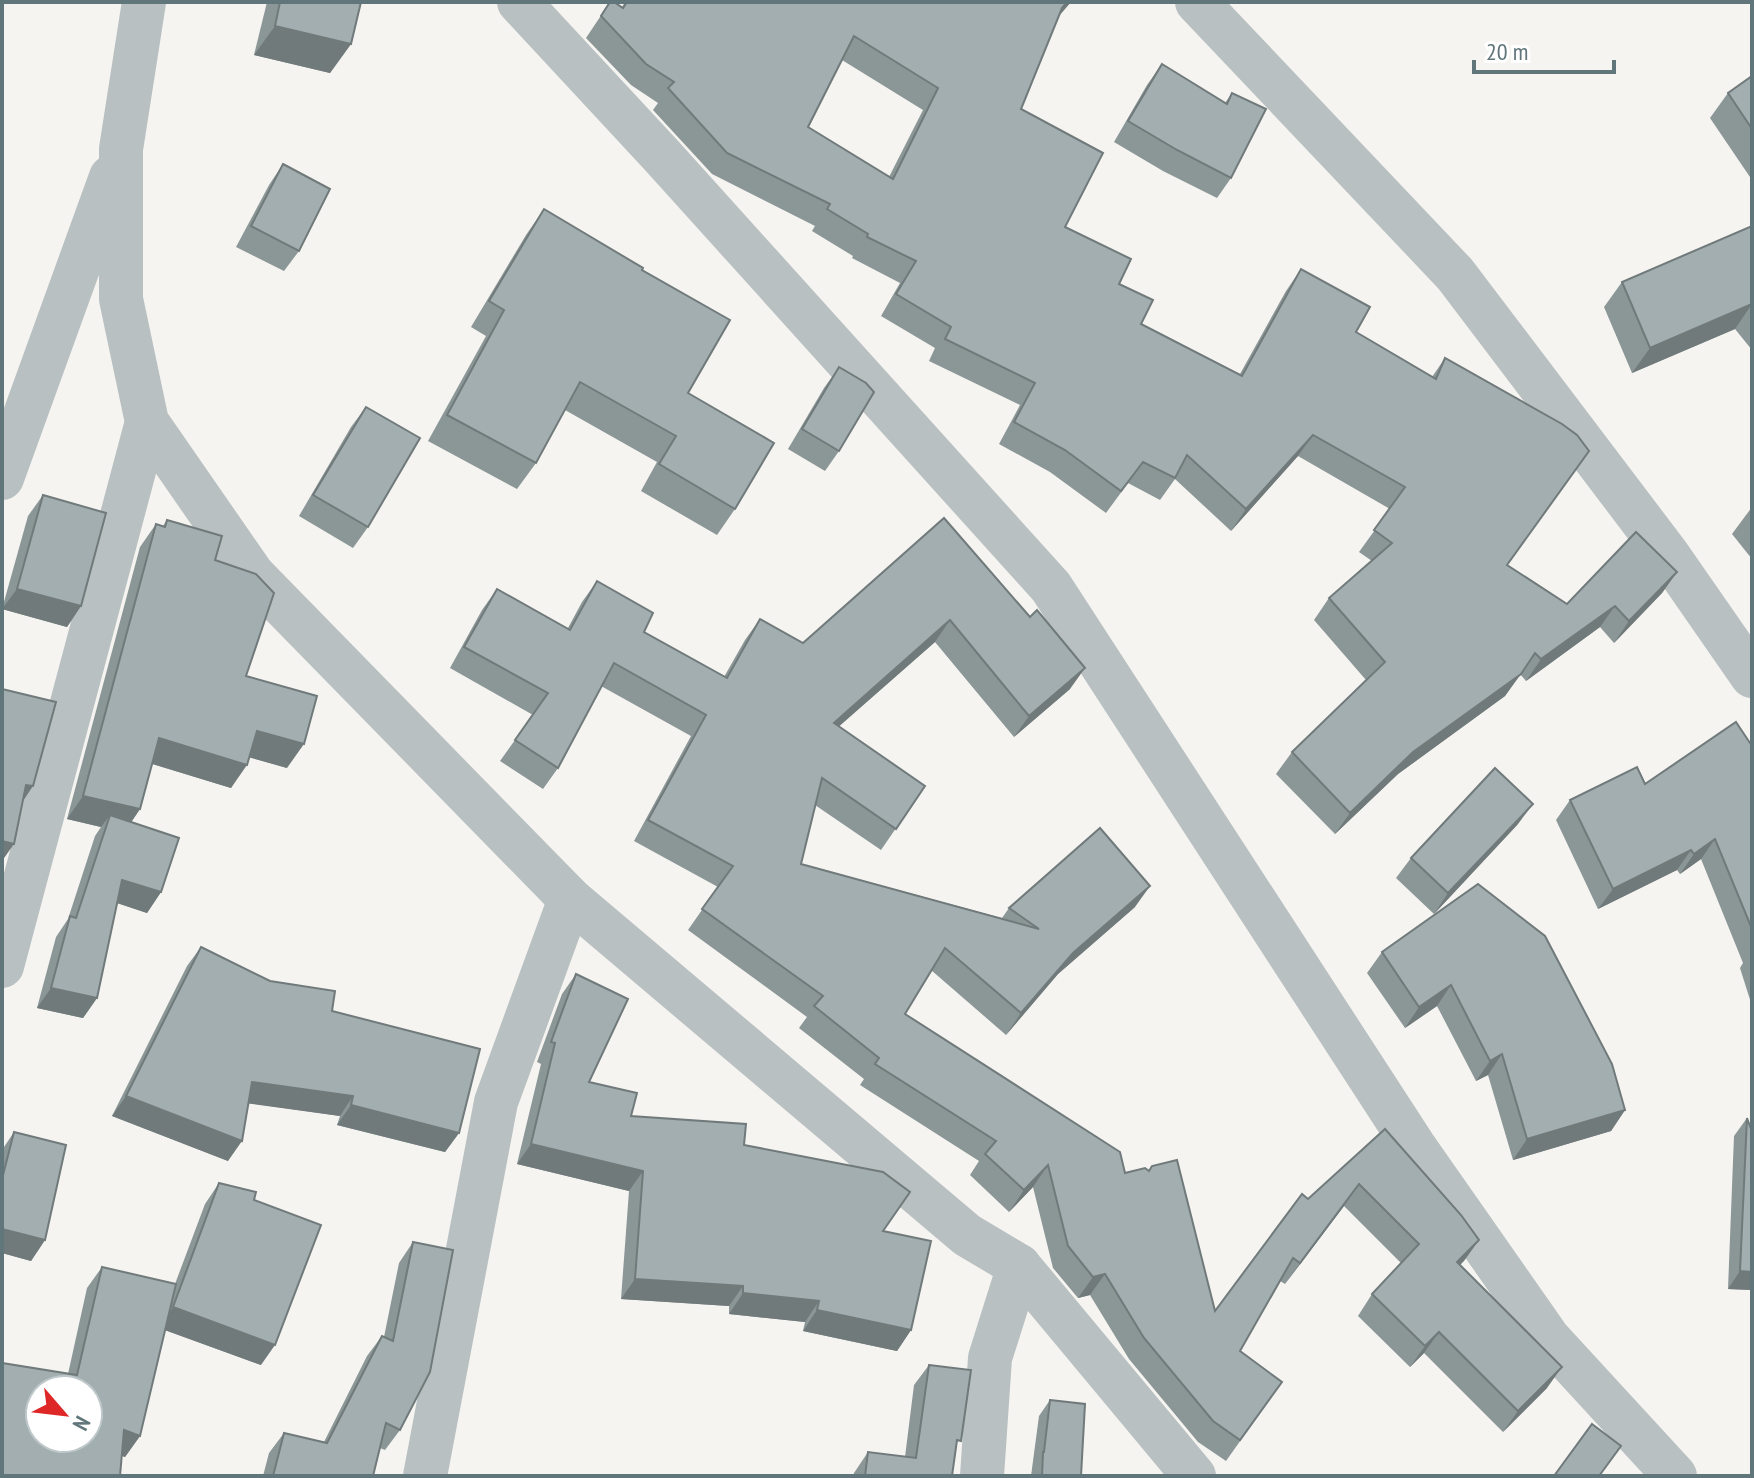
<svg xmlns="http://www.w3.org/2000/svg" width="1754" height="1478" viewBox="0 0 1754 1478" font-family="'PT Sans Narrow',sans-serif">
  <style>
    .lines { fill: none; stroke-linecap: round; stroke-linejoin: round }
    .minor { stroke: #b9c0c1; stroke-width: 44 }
    .wall { fill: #8b9697; fill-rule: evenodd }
    .shaded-wall { fill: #717a7b }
    .building { fill: #a2aeb0; stroke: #717a7b; stroke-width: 2; fill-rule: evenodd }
  </style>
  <rect width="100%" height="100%" fill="#f5f4f1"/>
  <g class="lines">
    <g class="minor">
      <polyline points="144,2 121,149 121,299 147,422 253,575 570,899 967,1235 1019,1266 990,1358 982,1476"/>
      <polyline points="519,2 662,156 1051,587 1414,1146 1549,1339 1675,1476"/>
      <polyline points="1197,2 1455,274 1668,555 1752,676"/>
      <polyline points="2,478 111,177"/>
      <polyline points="2,966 147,422"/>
      <polyline points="1019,1266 1194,1476"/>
      <polyline points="425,1476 496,1102 570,899"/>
    </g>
  </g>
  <g class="wall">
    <polygon points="267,2 361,2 351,44 330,73 254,55"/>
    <path d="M610,2L622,7L625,2H1071L1059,15L1021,109L1065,227L1119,284L1141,324L1240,374L1286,291L1301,269L1356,332L1432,377L1445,358L1508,565L1567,604L1677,572L1662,593L1614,643L1600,627L1526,681L1520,674L1505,696L1398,774L1335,834L1276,774L1292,752L1366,680L1314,620L1329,598L1372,561L1359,552L1390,509L1298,456L1231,531L1175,479L1160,500L1128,483L1106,513L1050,472L999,444L1020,405L929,361L935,348L881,316L900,283L852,258L853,256L812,231L815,226L712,174L653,110L658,103L631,85L586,38ZM842,60L923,110L889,177L808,127Z"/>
    <polygon points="1162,64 1225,103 1232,93 1231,178 1217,198 1163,171 1114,142 1147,85"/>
    <polygon points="1752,76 1752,180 1710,118 1728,93"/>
    <polygon points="283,164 299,251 284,271 236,247 269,185"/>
    <polygon points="544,209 642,270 688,393 735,509 717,535 641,491 657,462 565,410 536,463 517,489 428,441 486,336 471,327 526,235"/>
    <polygon points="1752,226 1752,350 1735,329 1632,373 1604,307 1622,282"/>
    <polygon points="839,367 839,451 825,471 788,449 824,388"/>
    <polygon points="366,407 368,527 353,548 299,516 351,427"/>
    <polygon points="43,495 81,606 67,627 2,609 28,516"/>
    <polygon points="1752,507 1752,559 1732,534"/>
    <polygon points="944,518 1070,689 1014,737 935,642 839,726 925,786 881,850 815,805 801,864 1002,918 1009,908 1135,907 1058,974 1006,1035 931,970 905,1014 1125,1173 1215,1311 1308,1199 1385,1129 1479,1240 1460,1265 1547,1388 1503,1432 1424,1353 1410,1367 1358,1316 1372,1294 1401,1263 1344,1206 1285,1284 1280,1281 1240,1351 1282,1382 1226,1461 1198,1442 1129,1359 1090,1295 1078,1298 1053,1268 1033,1187 1009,1212 970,1175 979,1161 860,1085 864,1079 799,1028 807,1017 688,930 718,887 634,841 691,736 601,686 558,768 543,789 500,761 533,715 450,668 482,610 497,589 568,628 582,602 597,581 644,632 724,677 745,640 760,619 803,643"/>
    <polygon points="167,520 215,560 246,676 287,768 249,757 231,788 152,764 140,809 131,822 161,892 147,913 117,903 97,998 83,1018 37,1008 56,937 68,919 95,836 101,827 67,819 140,547 156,524 163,526"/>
    <polygon points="1752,746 1752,1006 1740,968 1743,963 1701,859 1680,874 1677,870 1598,909 1556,820 1570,800 1645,784"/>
    <polygon points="1518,824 1434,914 1396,878 1411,858"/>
    <polygon points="1478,884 1625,1110 1611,1131 1513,1160 1488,1075 1476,1081 1437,1006 1405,1028 1367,973 1382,952"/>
    <polygon points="201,947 332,1011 459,1133 445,1152 337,1125 340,1116 248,1103 228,1161 112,1116 187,966"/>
    <polygon points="576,974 589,1082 631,1116 744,1145 883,1231 911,1330 897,1351 803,1331 805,1322 729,1314 729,1306 621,1299 629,1191 517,1164 541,1064 537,1062 562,994"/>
    <polygon points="1747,1118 1752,1290 1728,1289 1734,1136"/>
    <polygon points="14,1132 45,1240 31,1261 2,1253 2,1150"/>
    <polygon points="219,1183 254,1200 261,1365 165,1330 140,1436 125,1457 122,1456 68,1374 87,1288 102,1267 175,1284 205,1204"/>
    <polygon points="413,1242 400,1430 385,1450 380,1448 373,1476 263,1476 269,1453 284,1433 324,1442 367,1356 382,1336 384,1337 399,1263"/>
    <polygon points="929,1365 956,1449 952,1476 853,1476 854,1473 868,1452 905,1457 914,1385"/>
    <polygon points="1050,1400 1081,1476 1031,1476 1039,1416"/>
  </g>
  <g class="shaded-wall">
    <polygon points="1067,2 1071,2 1047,30"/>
    <polygon points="275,26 351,44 330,73 254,55"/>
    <polygon points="1752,304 1735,329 1632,373 1650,348"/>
    <polygon points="1313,435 1298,456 1231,531 1246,509"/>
    <polygon points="1677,572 1662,593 1614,643 1629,621"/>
    <polygon points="17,589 81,606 67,627 2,609"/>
    <polygon points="1615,606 1600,627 1526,681 1541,659"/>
    <polygon points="950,620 935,642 819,744 834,723"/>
    <polygon points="1085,668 1070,689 1014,737 1029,716"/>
    <polygon points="1521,674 1505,696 1398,774 1335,834 1350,813 1413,752"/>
    <polygon points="257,731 304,744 287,768 241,755"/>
    <polygon points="159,738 247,765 231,788 143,761"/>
    <polygon points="26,785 33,786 19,807"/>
    <polygon points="83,796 140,809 124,833 110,815 101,827 67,819"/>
    <polygon points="1533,804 1518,824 1434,914 1448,893"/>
    <polygon points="1715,839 1701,859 1680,874 1694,854"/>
    <polygon points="2,841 14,844 2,861"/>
    <polygon points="1691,850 1677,870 1598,909 1613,889"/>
    <polygon points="122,880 161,892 147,913 108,900"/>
    <polygon points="1150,886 1135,907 1058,974 1006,1035 1021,1013 1073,953"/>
    <polygon points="1451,985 1437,1006 1405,1028 1419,1007"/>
    <polygon points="51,988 97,998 83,1018 37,1008"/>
    <polygon points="1502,1054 1488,1075 1476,1081 1490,1061"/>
    <polygon points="252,1082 353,1096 340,1116 238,1102"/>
    <polygon points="126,1096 242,1141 228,1161 112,1116"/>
    <polygon points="351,1105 459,1133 445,1152 337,1125"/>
    <polygon points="1625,1110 1611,1131 1513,1160 1527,1139"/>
    <polygon points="531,1144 643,1171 629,1191 517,1164"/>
    <polygon points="1048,1165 1033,1187 1009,1212 1024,1190"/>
    <polygon points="1359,1184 1344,1206 1285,1284 1300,1263"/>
    <polygon points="2,1229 45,1240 31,1261 2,1253"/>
    <polygon points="1479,1240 1464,1261 1442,1283 1457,1262"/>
    <polygon points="1740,1271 1752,1272 1752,1290 1728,1289"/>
    <polygon points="1105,1274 1090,1295 1078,1298 1093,1277"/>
    <polygon points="635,1279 743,1286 729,1306 621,1299"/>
    <polygon points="743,1293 819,1301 805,1322 729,1314"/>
    <polygon points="173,1307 275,1345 261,1365 159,1328"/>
    <polygon points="817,1310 911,1330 897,1351 803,1331"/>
    <polygon points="1439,1332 1424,1353 1410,1367 1425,1346"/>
    <polygon points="1562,1367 1547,1388 1503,1432 1518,1411"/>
    <polygon points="124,1430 140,1436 125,1457 110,1451"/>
  </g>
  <g class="building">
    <polygon points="280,2 361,2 351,44 275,26"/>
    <path d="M610,2H614L623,8L627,2H1067L1062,8L1021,109L1103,153L1065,227L1131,259L1119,284L1153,300L1141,324L1242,376L1301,269L1370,307L1356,332L1436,379L1445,358L1562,424L1577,435L1589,451L1507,565L1567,604L1636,532L1677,572L1629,621L1615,606L1541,659L1535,653L1521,674L1413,752L1350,813L1292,752L1385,662L1329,598L1392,543L1374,530L1405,487L1313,435L1246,509L1187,455L1175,478L1143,462L1121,491L1065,450L1014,422L1035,383L945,339L951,327L896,294L916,261L867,237L868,234L827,209L830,204L727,153L668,88L674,82L646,64L601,16ZM854,36L938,88L893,179L808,127Z"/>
    <polygon points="1162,64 1227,104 1232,93 1266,109 1231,178 1177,150 1128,121"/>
    <polygon points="1752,76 1752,129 1728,93"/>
    <polygon points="283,164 330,189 299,251 251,226"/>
    <polygon points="544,209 643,268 642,270 730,320 688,393 774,443 735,509 659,464 676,436 580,382 536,463 447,415 504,310 489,301"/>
    <polygon points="1752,226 1752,304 1650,348 1622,282"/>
    <polygon points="839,367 866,383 874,392 839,451 802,429"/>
    <polygon points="366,407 420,438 368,527 313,495"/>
    <polygon points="43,495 106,513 81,606 17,589"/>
    <polygon points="944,518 1030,617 1037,610 1085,668 1029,716 950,620 834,723 925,786 896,829 822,778 801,864 1039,929 1009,908 1100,828 1150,886 1073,953 1021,1013 945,948 905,1014 1120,1152 1125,1173 1145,1168 1149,1171 1152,1166 1177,1160 1215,1311 1302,1194 1308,1199 1385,1129 1461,1215 1479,1240 1457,1262 1562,1367 1518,1411 1439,1332 1425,1346 1372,1294 1419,1244 1359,1184 1300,1263 1293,1258 1240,1351 1282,1382 1240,1440 1213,1421 1144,1338 1105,1274 1093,1277 1068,1246 1048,1165 1024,1190 985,1154 996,1141 875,1064 879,1058 814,1006 823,996 702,909 733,866 648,820 706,715 614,663 558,768 515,740 548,693 464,647 497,589 570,630 597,581 653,613 644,632 727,678 760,619 803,643"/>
    <polygon points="167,520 222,536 215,560 256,574 274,593 246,676 317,696 304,744 257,731 247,765 159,738 140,809 83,796 156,524 165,527"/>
    <polygon points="2,689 56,702 33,786 26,785 14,844 2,841"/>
    <polygon points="1736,722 1752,746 1752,929 1715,839 1694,854 1691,850 1613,889 1570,800 1637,767 1645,784"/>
    <polygon points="1495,768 1533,804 1448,893 1411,858"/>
    <polygon points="110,815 179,838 161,892 122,880 97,998 51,988 70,916 76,918"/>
    <polygon points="1478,884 1545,936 1612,1064 1625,1110 1527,1139 1502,1054 1490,1061 1451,985 1419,1007 1382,952"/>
    <polygon points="201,947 270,981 335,991 332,1011 480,1049 459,1133 351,1105 353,1096 252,1082 242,1141 126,1096"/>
    <polygon points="576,974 628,999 589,1082 637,1093 631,1116 746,1124 744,1145 883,1172 910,1192 883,1231 931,1241 911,1330 817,1310 819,1301 743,1293 743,1286 635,1279 643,1171 531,1144 555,1043 551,1042"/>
    <polygon points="1747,1118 1752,1132 1752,1272 1740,1271"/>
    <polygon points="14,1132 66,1145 45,1240 2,1229 2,1179"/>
    <polygon points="219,1183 256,1192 254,1200 321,1225 275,1345 173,1307"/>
    <polygon points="413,1242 453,1250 430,1372 400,1430 386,1423 373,1476 273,1476 284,1433 327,1443 382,1336 393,1341"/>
    <path d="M102,1267L176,1284L140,1436L124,1430L120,1476H2V1363L77,1375ZM40,1390H88V1438H40Z"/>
    <polygon points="929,1365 971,1370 961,1441 957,1440 952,1476 865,1476 868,1452 916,1458"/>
    <polygon points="1050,1400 1085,1404 1081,1476 1042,1476 1043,1452 1044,1452"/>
    <polygon points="1592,1424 1621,1446 1599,1476 1554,1476"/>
  </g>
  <rect width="1754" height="1478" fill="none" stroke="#60767b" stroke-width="8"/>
  <g transform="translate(64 1414) rotate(118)"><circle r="38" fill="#ffffff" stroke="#bfc8ca" stroke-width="2"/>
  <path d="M0-6L14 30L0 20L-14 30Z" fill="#de2727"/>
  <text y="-12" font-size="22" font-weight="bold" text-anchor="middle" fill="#60767b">N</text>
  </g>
  <path d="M1474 60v12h140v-12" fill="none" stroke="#60767b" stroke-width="4"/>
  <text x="1486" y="60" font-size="24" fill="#60767b" stroke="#ffffff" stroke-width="6" paint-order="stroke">20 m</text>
</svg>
